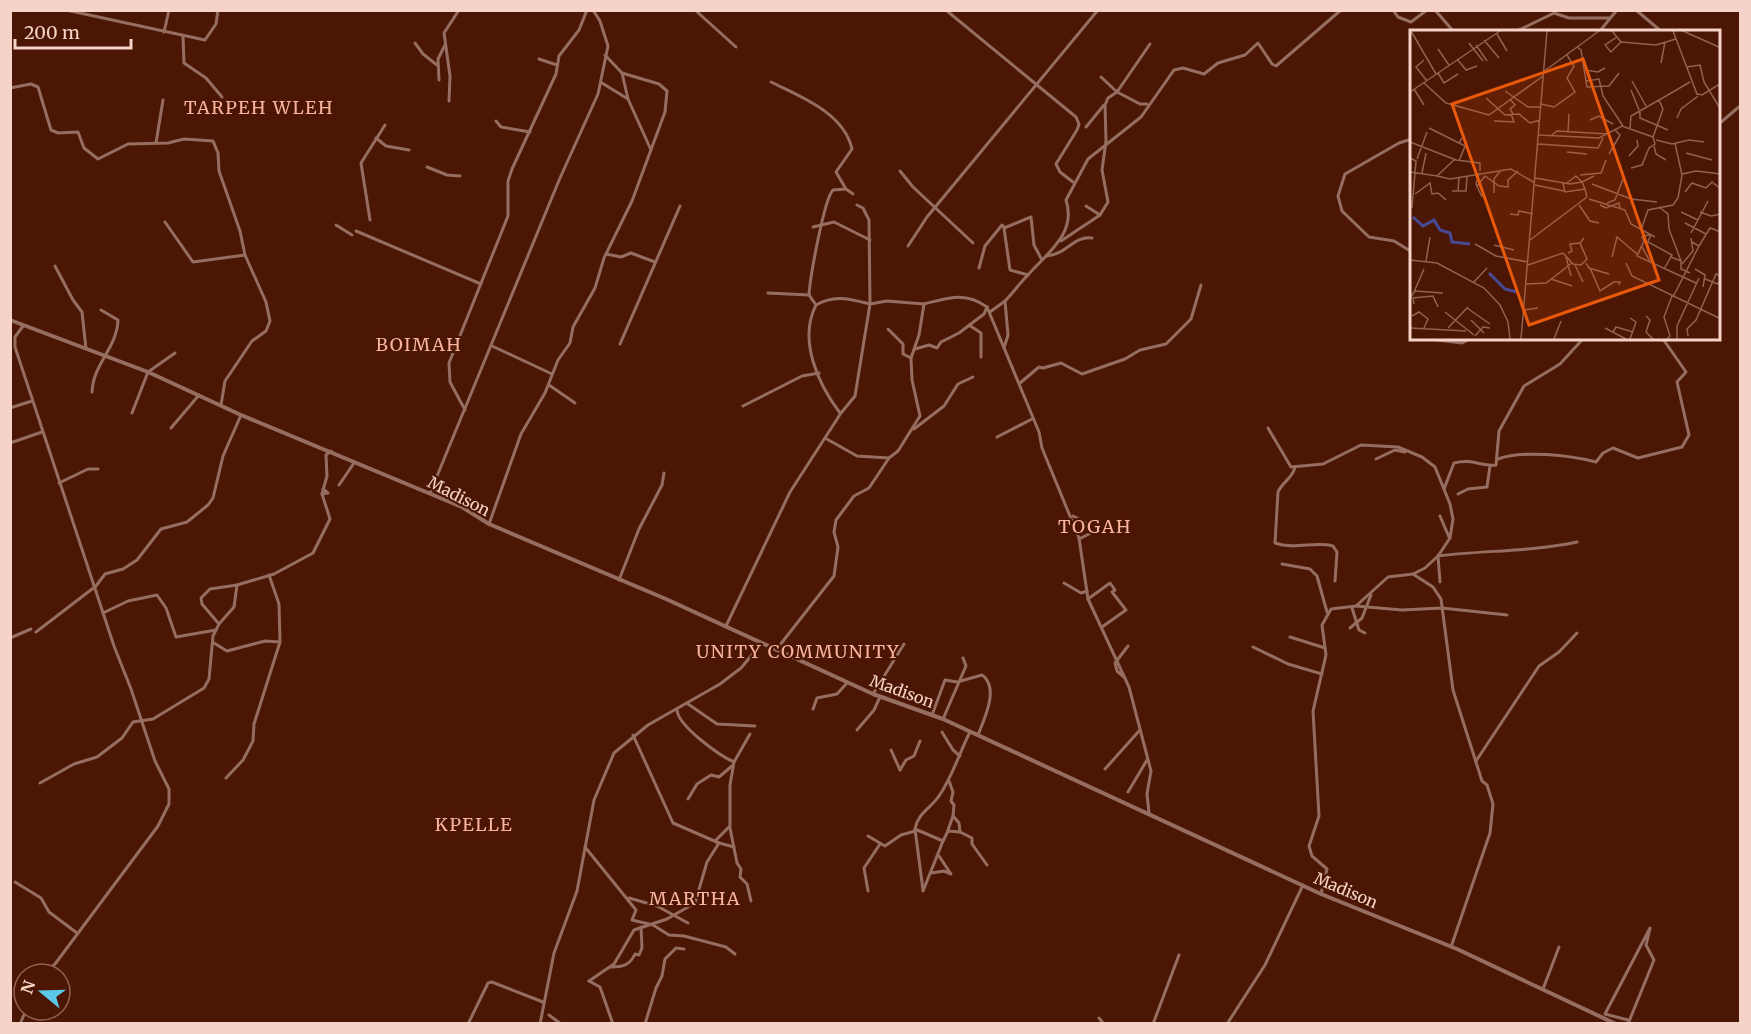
<svg xmlns="http://www.w3.org/2000/svg" width="1751" height="1034" viewBox="0 0 1751 1034" font-family="Merriweather,serif">
  <style>
    .lines { fill: none; stroke-linecap: round; stroke-linejoin: round }
    .minor { stroke: #956e61; stroke-width: 3 }
    .tertiary { stroke: #956e61; stroke-width: 4 }
    .labels { text-anchor: middle; dominant-baseline: central; stroke-width: 4.5; stroke-linejoin: round; paint-order: stroke }
    .street-label { font-size: 16px; fill: #f6d3c8; stroke: #4c1604 }
    .neighbourhood-label { font-size: 18px; letter-spacing: 1.5px; fill: #f8b49e; stroke: #4c1604 }
    .inset-river { fill: none; stroke: #474a94; stroke-width: 3 }
    .inset-road { fill: none; stroke: #906252; stroke-width: 1.5 }
    .view { fill: #e8590c; fill-opacity: 0.15; stroke: #e8590c; stroke-width: 3 }
    .inset-edge { fill: none; stroke: #f6d3c8; stroke-width: 3 }
  </style>
  <rect width="100%" height="100%" fill="#4c1604"/>
  <g class="lines">
    <g class="minor">
      <polyline points="66,10 205,40 216,24 218,10"/>
      <polyline points="695,10 736,47"/>
      <polyline points="1393,10 1398,17 1411,22 1427,10"/>
      <polyline points="1435,10 1454,32"/>
      <polyline points="1636,10 1662,32"/>
      <polyline points="947,11 1076,117 1079,124 1077,130 1056,164 1060,172 1073,182"/>
      <polyline points="164,32 169,10"/>
      <polyline points="1515,32 1554,13 1569,18 1610,18"/>
      <polyline points="1599,32 1617,10"/>
      <polyline points="183,36 184,63 206,78 222,97"/>
      <polyline points="415,43 423,54 437,65"/>
      <polyline points="539,59 557,65"/>
      <polyline points="622,73 628,99 651,150"/>
      <polyline points="1101,77 1117,92 1150,44"/>
      <polyline points="439,80 438,59 445,45"/>
      <path d="M771,82C801,97 844,113 852,149L836,172L846,189L853,194"/>
      <polyline points="602,83 628,99"/>
      <polyline points="10,88 31,84 38,87 51,130 58,133 78,132 84,148 98,159 128,144 168,143 184,139 213,141 218,153 219,171 240,231 245,255 266,302 270,321 266,331 252,341 225,381 221,405"/>
      <polyline points="449,101 450,76 444,33 459,10"/>
      <polyline points="496,121 501,127 530,132"/>
      <polyline points="1720,123 1740,106"/>
      <polyline points="1086,127 1104,105"/>
      <polyline points="376,138 386,146 409,150"/>
      <polyline points="1412,139 1399,143 1345,174 1338,196 1342,211 1369,237 1394,241 1412,252"/>
      <polyline points="156,143 163,100"/>
      <polyline points="427,167 447,175 460,176"/>
      <polyline points="900,171 913,187 973,243"/>
      <polyline points="1086,206 1100,215"/>
      <polyline points="370,220 361,163 385,125"/>
      <polyline points="165,222 193,262 245,255"/>
      <polyline points="336,225 352,235"/>
      <polyline points="813,227 834,222 870,240"/>
      <polyline points="356,231 481,284"/>
      <polyline points="1061,241 1100,215 1108,202 1102,170 1106,141 1105,105 1108,98 1117,92 1140,104 1147,104"/>
      <polyline points="908,246 927,217 1098,10"/>
      <polyline points="606,254 621,257 631,253 655,262"/>
      <path d="M1047,256C1065,255 1075,235 1092,238"/>
      <polyline points="55,266 73,300 82,312 86,349"/>
      <polyline points="979,268 985,246 1002,225 1004,227"/>
      <polyline points="1028,275 1010,270 1004,228 1031,217 1034,245 1042,260"/>
      <polyline points="768,293 809,295"/>
      <path d="M1005,301C1013,293 1019,284 1027,276C1047,253 1077,234 1066,200L1088,159L1141,117L1174,70L1183,68L1204,74L1218,63L1245,55L1258,43L1272,64L1276,66L1341,10"/>
      <path d="M816,305L809,295C810,278 824,199 833,190L846,189"/>
      <polyline points="990,312 1005,301 1008,335 1004,348"/>
      <polyline points="969,325 981,333 981,357"/>
      <polyline points="23,326 15,337 15,347 114,646 131,689 155,761 169,789 169,804 158,826 55,964 44,974"/>
      <polyline points="888,329 903,344 903,354 911,358"/>
      <polyline points="1429,339 1462,343 1470,339"/>
      <polyline points="620,344 680,206"/>
      <polyline points="492,346 552,374"/>
      <polyline points="915,349 929,345 937,348 941,342 959,333 984,314 987,307"/>
      <polyline points="1020,383 1039,367 1043,368 1061,363 1082,374 1125,359 1140,350 1166,344 1191,319 1201,285"/>
      <polyline points="549,385 575,403"/>
      <path d="M92,392C93,364 117,348 118,320L101,310"/>
      <polyline points="743,406 802,376 819,373"/>
      <polyline points="10,408 32,401"/>
      <polyline points="465,410 450,382 449,363 508,216 508,181 512,169 556,74 559,56 579,30 587,10"/>
      <polyline points="132,413 148,372 175,353"/>
      <path d="M840,413C818,384 798,340 816,305C835,294 850,299 870,304L869,220L863,208L857,205"/>
      <polyline points="171,428 199,395"/>
      <polyline points="1268,428 1291,467 1323,464 1361,445 1398,447 1422,457 1435,467 1450,504 1453,519 1450,538 1438,556 1425,568 1413,574 1388,577 1356,606 1331,609 1322,625 1326,655 1313,711 1319,816 1309,846 1312,856 1327,869 1321,894"/>
      <polyline points="914,429 944,406 958,384 973,377"/>
      <polyline points="997,437 1032,419"/>
      <path d="M825,438L857,456L889,458L898,451L920,416L912,380L911,358L919,335L924,304C948,298 965,291 987,307L1039,432L1042,448L1079,538L1088,599L1129,687L1151,771L1147,794L1149,813"/>
      <polyline points="10,443 42,432"/>
      <polyline points="1376,459 1395,450 1405,452"/>
      <path d="M1498,459C1523,450 1569,455 1596,462L1603,453L1613,448L1638,458L1682,447L1689,435L1677,382L1686,372L1663,339"/>
      <path d="M1295,467C1293,478 1283,481 1278,492L1275,543C1295,550 1314,541 1333,546L1337,552L1335,581"/>
      <polyline points="59,483 88,469 98,469"/>
      <polyline points="339,485 354,463"/>
      <path d="M1444,489L1454,463C1473,458 1481,467 1496,465L1499,431L1524,386L1560,364L1581,341"/>
      <polyline points="430,493 560,178 598,94 608,46 600,21 593,10"/>
      <polyline points="322,494 328,493 323,489"/>
      <polyline points="1458,494 1468,489 1487,487 1490,466"/>
      <polyline points="1073,516 1088,524 1096,520 1099,529 1079,539"/>
      <polyline points="1440,516 1449,537"/>
      <polyline points="489,524 521,434 545,393 558,360 570,343 573,327 595,288 604,258 632,201 665,112 667,91 659,84 622,73 605,55"/>
      <polyline points="1282,564 1310,569 1317,576 1327,612"/>
      <polyline points="1413,574 1433,587 1441,599 1453,690 1482,781 1487,785 1493,804 1490,833 1451,947"/>
      <polyline points="269,575 279,604 280,642"/>
      <polyline points="619,580 639,529 662,485 664,473"/>
      <path d="M1440,582L1438,556C1485,550 1531,552 1577,542"/>
      <polyline points="1064,583 1081,593 1087,591"/>
      <polyline points="1088,599 1110,583 1115,590 1112,592 1126,610 1102,627"/>
      <polyline points="1356,606 1402,610 1442,608 1507,615"/>
      <polyline points="1352,608 1359,630 1365,633"/>
      <polyline points="103,613 128,601 157,595 166,608 176,637 216,630"/>
      <polyline points="219,624 202,604 201,598 210,589 237,585"/>
      <polyline points="726,626 790,492 841,413 855,396 870,304 887,301 924,304"/>
      <polyline points="1350,628 1362,618 1371,595"/>
      <polyline points="36,632 96,586 105,574 123,569 137,560 161,529 187,522 208,505 213,498 223,456 241,415"/>
      <polyline points="1290,637 1325,648"/>
      <polyline points="10,638 31,629"/>
      <polyline points="214,643 227,651 265,641 280,642 254,724 253,741 243,760 226,778"/>
      <polyline points="1253,647 1288,664 1322,674"/>
      <polyline points="776,650 834,576 838,547 834,532 836,520 854,496 869,488 889,458"/>
      <polyline points="1125,678 1117,671 1115,663 1128,646"/>
      <polyline points="873,694 904,644"/>
      <polyline points="688,704 717,724 755,726"/>
      <polyline points="813,709 817,698 837,694 847,683"/>
      <path d="M677,710C678,726 720,756 734,762L750,734"/>
      <path d="M932,715L945,680L957,682L982,675C1000,688 984,719 978,735"/>
      <polyline points="943,719 966,666 963,658"/>
      <polyline points="857,730 874,710 880,697"/>
      <polyline points="942,732 953,750 960,756"/>
      <polyline points="891,750 900,770"/>
      <polyline points="1476,761 1539,666 1559,652 1577,633"/>
      <polyline points="1105,769 1139,731"/>
      <polyline points="900,770 906,760 914,756 920,741"/>
      <polyline points="949,781 953,792 951,801 954,805 953,816 959,823 960,832"/>
      <polyline points="40,783 74,764 97,757 122,738 133,722 153,719 204,688 209,679 213,636 219,624 234,607 237,585 274,574 313,553 330,519 322,494 327,476 326,455 331,451"/>
      <polyline points="1128,792 1147,760"/>
      <polyline points="688,799 697,784 711,775 719,777 732,766"/>
      <polyline points="730,828 737,863 741,869 740,877 747,884 751,901"/>
      <polyline points="915,829 923,890"/>
      <polyline points="948,830 953,816"/>
      <polyline points="868,836 885,846 901,835 915,831"/>
      <polyline points="715,841 730,826 730,785 734,762"/>
      <polyline points="943,841 948,831 960,832 972,838 972,844 987,865"/>
      <polyline points="719,843 734,847"/>
      <polyline points="585,847 636,910 632,920 653,925 669,935 684,936 726,947 735,954"/>
      <polyline points="931,873 944,871 951,874 939,856"/>
      <polyline points="15,882 41,898 49,912 77,933"/>
      <polyline points="868,891 864,868 880,844"/>
      <path d="M923,891L943,841L915,829C918,813 930,809 939,796C953,776 959,753 970,732"/>
      <polyline points="629,898 657,906 688,923"/>
      <path d="M611,967C623,967 630,965 635,954L639,955L642,948L641,927"/>
      <polyline points="589,981 614,964 634,930 667,919 695,903 707,862 719,843 673,823 633,735"/>
      <polyline points="589,981 600,987 613,1024"/>
      <polyline points="1543,989 1559,947"/>
      <polyline points="549,1015 561,1024"/>
      <polyline points="1099,1018 1104,1024"/>
      <polyline points="1628,1020 1605,1014 1650,928"/>
      <polyline points="20,1024 26,1010"/>
      <polyline points="468,1024 488,983 492,982 543,1002"/>
      <polyline points="540,1024 554,953 577,891 594,800 614,753 648,725 720,684 741,668 761,644"/>
      <polyline points="645,1024 656,988 662,976 665,959 676,948 684,949"/>
      <polyline points="1153,1024 1179,955"/>
      <polyline points="1227,1024 1265,965 1303,885"/>
      <polyline points="1628,1024 1654,960 1646,945 1650,929"/>
    </g>
    <polyline class="tertiary" points="10,320 148,372 241,415 462,507 489,524 666,599 873,694 943,719 1321,894 1457,949 1616,1024"/>
  </g>
  <g class="labels">
    <g class="street-label">
      <text transform="translate(459 496) rotate(27)">Madison</text>
      <text transform="translate(902 691) rotate(20)">Madison</text>
      <text transform="translate(1346 890) rotate(23)">Madison</text>
    </g>
    <g class="neighbourhood-label">
      <text x="259" y="107">TARPEH WLEH</text>
      <text x="419" y="344">BOIMAH</text>
      <text x="1095" y="526">TOGAH</text>
      <text x="798" y="651">UNITY COMMUNITY</text>
      <text x="474" y="824">KPELLE</text>
      <text x="695" y="898">MARTHA</text>
    </g>
  </g>
  <g transform="translate(1410 30)">
    <rect width="310" height="310" fill="#4c1604"/>
    <path class="inset-river" d="M3,187L13,196L24,190L30,200L40,203L42,212L60,214M79,243L95,259L107,262"/>
    <path class="inset-road" d="M1,1L26,44M202,1L211,12L201,22L195,15L207,7M263,1L287,64L292,65L308,55L311,59M273,1L311,18M87,4L97,21M74,10L89,28M211,12L246,15L266,9M59,13L73,31M66,15L77,31M167,17L171,20L177,57L199,56L209,43M28,19L39,35M47,29L56,40L67,36M14,30L6,37L17,51M251,33L255,12M277,37L290,35L294,52L311,80M175,40L188,42L195,38M133,42L189,1M28,43L34,53L48,44M176,51L189,49L193,66L213,96M222,51L236,76M14,53L36,73L79,85L133,46M4,59L14,75M221,60L229,80M95,61L118,77H131M0,62L90,1M76,68L95,85L109,84L120,93L130,90M100,69L105,75L100,79L103,84M131,74L144,77L165,62L157,48L164,36L157,25M230,80V88L258,100M267,88L271,79L288,66M180,90L189,86L203,94M84,91L104,92L101,84M19,98L49,113M220,98L221,86L249,70M158,102L159,84M129,105L189,108L212,96L243,107M142,105L147,101L198,104M246,110L262,114L279,110L294,112M0,112L46,130L70,133V141M128,114L188,118L193,108M244,116L246,124L256,130M157,122L177,124M276,123L302,130M199,124L210,105L205,100M219,126L228,116L227,110M0,128L6,131L2,178M7,129L17,102M49,131L55,116L49,113L52,108M221,138L232,135L239,118L245,114L243,107L253,79L249,70L280,52M0,142L27,146L44,130M12,143L16,123M69,143L66,154L72,167M272,144L286,141L311,144M170,145L191,143L196,130M27,146L40,149L101,139L125,153M125,148L160,154L172,152L175,159M153,153L155,162L175,159L177,167M157,153L166,146L172,152L184,146M182,154L221,169L247,172M125,155L154,161M67,156L75,146L89,156L98,157V150L108,141M42,161H48L49,147M48,161H56L57,147M275,162L282,153L296,158L302,152L311,159M84,163V149L91,140M5,164L20,153L22,164L28,163L36,170M179,169L215,180L221,194L245,207M197,173L205,170L213,149M169,175L180,191L189,193M190,175L196,178L209,173L210,178M249,177L258,184L259,199L271,231M271,182L288,190M290,182L301,186L311,184M100,184L108,185L109,181L123,184M275,193L296,204M231,200L238,180L263,175L268,168L272,145L265,113M281,203L298,171M241,204L232,207L234,211L227,226L286,253M241,204L238,212L262,225L254,239M120,210L177,167M65,214L86,226L118,232M84,215L104,220M289,216L300,198L311,202M232,217L241,233M158,223L162,221L160,214L170,213M156,227L161,246M202,227L207,207L227,224M261,227L271,231V239L280,243M0,230L27,233L74,258L90,275L98,292L100,309M16,231L20,207M176,233L179,238L199,244M216,233L222,246L311,289M272,234L283,221L281,208M118,235L153,223L163,234L171,235L177,229L170,213L174,208M165,235L173,252M180,238L190,261L204,252H210L209,255M285,239L295,245L293,257M141,249L162,256M295,249L308,254L311,250M63,253L77,238M116,254L136,253L162,233M4,262L14,239M263,267L289,216L282,212M0,268L5,261L33,263M4,274L3,268L23,266L28,277M111,276L114,280L128,278M57,278L80,294M35,282L64,305M2,286L9,282L18,289L14,298M236,286L240,290L236,302L243,309M220,288L226,292L220,309M61,290L74,303M0,298L56,301M38,298L58,277M195,298L216,309M203,302L206,297L223,302M65,306L73,297L80,298M278,306L277,299L286,290L306,244L311,246M111,309L137,1M144,309L151,291M257,309L260,306L254,287L262,266M267,309V296L289,248"/>
    <path class="view" d="M173,29L249,250L119,295L42,74Z"/>
    <rect width="310" height="310" class="inset-edge"/>
  </g>
  <rect width="1751" height="1034" fill="none" stroke="#f6d3c8" stroke-width="24"/>
  <g transform="translate(42 992) rotate(289)"><circle r="28" fill="#4c1604" stroke="#906252" stroke-width="1.5"/>
  <path d="M0-4.5L10 22L0 15L-10 22Z" fill="#5ac8e6"/>
  <text y="-9" font-size="16" font-weight="bold" text-anchor="middle" fill="#f6d3c8">N</text>
  </g>
  <path d="M15 39v9h116v-9" fill="none" stroke="#f6d3c8" stroke-width="3"/>
  <text x="24" y="39" font-size="18" fill="#f6d3c8" stroke="#4c1604" stroke-width="4.5" paint-order="stroke">200 m</text>
</svg>
